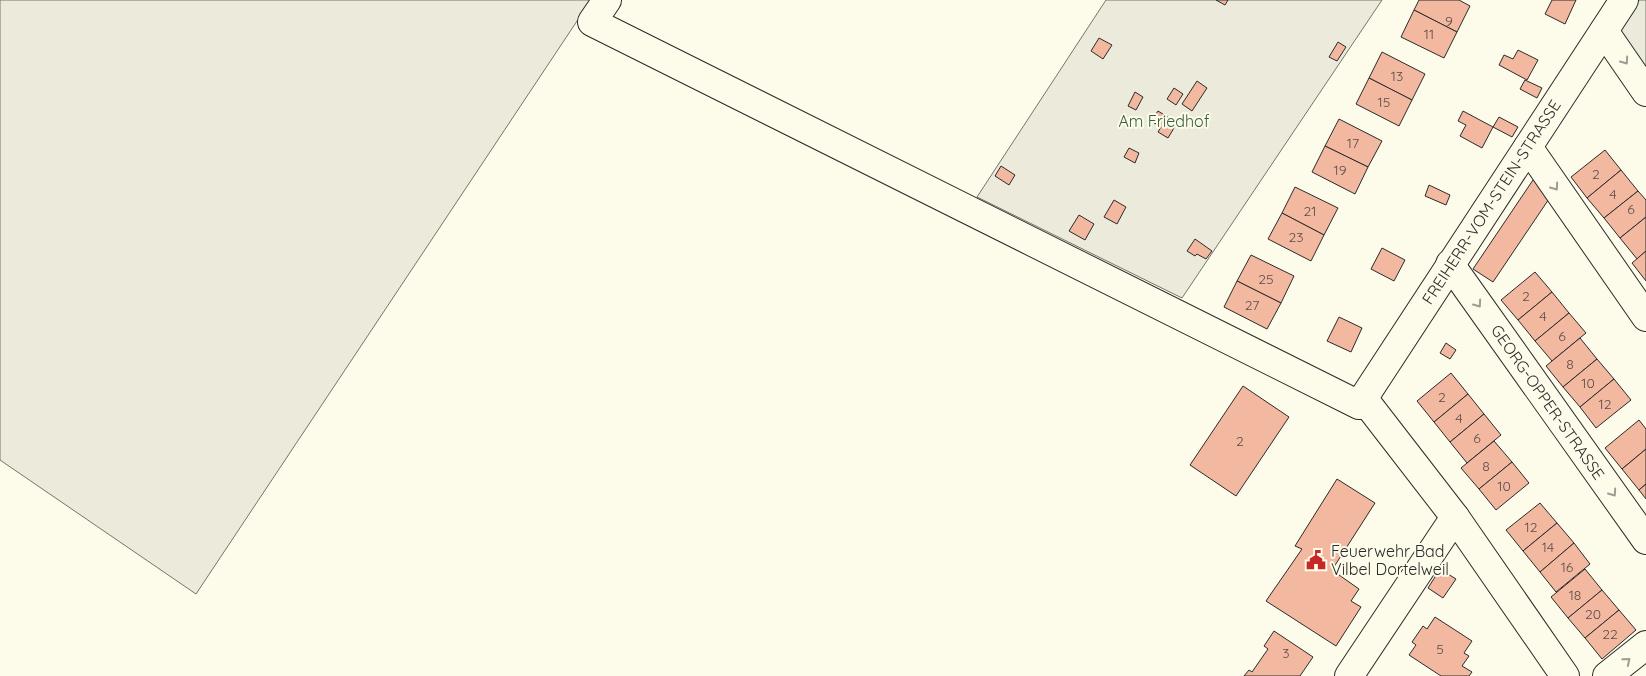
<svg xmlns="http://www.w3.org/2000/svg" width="1646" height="676" viewBox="0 0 1646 676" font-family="Quicksand,sans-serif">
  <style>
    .green { fill: #ecebdb; stroke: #74746e }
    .building { fill: #f2b8a0; stroke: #2b2b2b }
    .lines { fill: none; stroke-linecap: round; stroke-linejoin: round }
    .minor-casing { stroke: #2b2b2b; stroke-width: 30 }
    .minor { stroke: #fdfbea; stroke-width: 28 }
    .oneway { stroke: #9e9d94 }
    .labels { text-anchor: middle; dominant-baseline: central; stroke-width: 4; stroke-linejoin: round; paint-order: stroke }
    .number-label { font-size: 14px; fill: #5d4e48 }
    .park-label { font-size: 16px; fill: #34623c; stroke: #fdfbea }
    .street-label { font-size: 16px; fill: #2b2b2b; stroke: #fdfbea }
    .poi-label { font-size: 16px; fill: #2b2b2b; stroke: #fdfbea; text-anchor: start }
  </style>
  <rect width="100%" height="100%" fill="#fdfbea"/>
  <g class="green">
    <polygon points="0,0 591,0 196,594 0,460"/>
    <polygon points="1106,0 1382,0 1182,298 977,197"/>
    <polygon points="1639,0 1646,0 1646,70 1618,30"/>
  </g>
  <g class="building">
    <polygon points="1216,0 1228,0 1225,5"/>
    <polygon points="1419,0 1459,0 1470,6 1457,32 1414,10"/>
    <polygon points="1552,0 1576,0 1565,24 1545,14"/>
    <polygon points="1414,10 1457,32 1444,58 1401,37"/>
    <polygon points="1099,38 1112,45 1103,59 1091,51"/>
    <polygon points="1338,42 1346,47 1337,61 1329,57"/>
    <polygon points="1518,50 1538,60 1527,80 1499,65 1504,55 1513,59"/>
    <polygon points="1382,52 1425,74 1412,100 1369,78"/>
    <polygon points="1369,78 1412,100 1399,126 1356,104"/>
    <polygon points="1525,80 1542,88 1537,98 1520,89"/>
    <polygon points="1197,81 1207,88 1192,111 1182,104"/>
    <polygon points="1174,88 1183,94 1176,105 1167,99"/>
    <polygon points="1135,92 1143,97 1136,110 1128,106"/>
    <polygon points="1158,111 1177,123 1168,138 1158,132 1161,127 1151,121"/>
    <polygon points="1463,111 1493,127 1482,148 1460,136 1466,125 1458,121"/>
    <polygon points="1499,117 1518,127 1512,137 1493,127"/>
    <polygon points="1339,119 1382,141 1368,167 1325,146"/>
    <polygon points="1325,146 1368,167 1355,194 1312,172"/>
    <polygon points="1129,148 1139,153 1135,163 1124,157"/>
    <polygon points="1605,150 1621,170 1587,198 1571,177"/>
    <polygon points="1001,166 1015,175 1009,185 995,176"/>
    <polygon points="1621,170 1638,191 1604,218 1587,198"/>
    <polygon points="1533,180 1553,193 1493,282 1473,269"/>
    <polygon points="1429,185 1450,195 1446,205 1425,196"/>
    <polygon points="1295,187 1338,208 1324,235 1282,213"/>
    <polygon points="1638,191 1646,200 1646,217 1620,238 1604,218"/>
    <polygon points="1114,200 1126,207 1117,224 1104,217"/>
    <polygon points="1282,213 1324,235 1311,261 1268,239"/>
    <polygon points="1079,215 1094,224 1085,240 1069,231"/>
    <polygon points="1646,217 1646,251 1637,259 1620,238"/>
    <polygon points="1195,239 1212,251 1206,259 1197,254 1195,256 1187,251"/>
    <polygon points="1382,248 1405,260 1394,281 1371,269"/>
    <polygon points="1646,251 1646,281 1632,263"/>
    <polygon points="1251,255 1294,276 1281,303 1237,281"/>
    <polygon points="1535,272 1552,292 1518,320 1501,300"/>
    <polygon points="1237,281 1281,303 1267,329 1224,307"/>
    <polygon points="1552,292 1569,313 1535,341 1518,320"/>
    <polygon points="1569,313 1586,333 1552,361 1535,341"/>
    <polygon points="1339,317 1362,328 1351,352 1327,341"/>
    <polygon points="1580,338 1597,359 1563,387 1546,366"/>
    <polygon points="1446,343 1456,350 1450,359 1440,353"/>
    <polygon points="1597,359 1614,379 1580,407 1563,387"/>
    <polygon points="1451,373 1468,394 1434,422 1417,401"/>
    <polygon points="1614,379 1631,400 1596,428 1580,407"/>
    <polygon points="1243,386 1289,417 1236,496 1190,465"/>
    <polygon points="1468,394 1484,414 1450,442 1434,422"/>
    <polygon points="1484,414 1501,435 1467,463 1450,442"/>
    <polygon points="1639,420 1646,429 1646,449 1622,469 1605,448"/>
    <polygon points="1494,441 1512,462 1479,489 1461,468"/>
    <polygon points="1646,449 1646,484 1639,490 1622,469"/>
    <polygon points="1512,462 1529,483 1496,510 1479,489"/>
    <polygon points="1337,479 1375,503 1332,570 1359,589 1351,601 1361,607 1336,646 1266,601 1302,549 1295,546"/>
    <polygon points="1646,484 1646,499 1639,490"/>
    <polygon points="1540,503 1557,523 1523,551 1506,530"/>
    <polygon points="1557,523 1574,543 1540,572 1523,551"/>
    <polygon points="1574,543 1590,564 1556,592 1540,572"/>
    <polygon points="1440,569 1456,579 1443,598 1428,588"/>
    <polygon points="1585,569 1602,590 1568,618 1551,597"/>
    <polygon points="1602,590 1619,610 1585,638 1568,618"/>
    <polygon points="1619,610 1636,630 1602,659 1585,638"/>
    <polygon points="1435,617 1472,641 1464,653 1469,656 1462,666 1472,672 1469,676 1441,676 1409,655 1416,645 1412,642 1423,626 1427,629"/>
    <polygon points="1274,631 1313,657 1300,676 1244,676 1249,670 1252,672 1268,649 1264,646"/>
  </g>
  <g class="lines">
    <defs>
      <g id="minor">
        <polyline points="607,0 592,22 1359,405 1624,0"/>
        <polyline points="1604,31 1646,92"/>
        <polyline points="1528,147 1646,317"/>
        <polyline points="1450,264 1646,540"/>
        <polyline points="1363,398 1455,517 1565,676"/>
        <polyline points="1349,676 1455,517"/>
        <polyline points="1607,676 1646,645"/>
      </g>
    </defs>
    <use href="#minor" class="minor-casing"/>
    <use href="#minor" class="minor"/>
  </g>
  <defs><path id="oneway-chevron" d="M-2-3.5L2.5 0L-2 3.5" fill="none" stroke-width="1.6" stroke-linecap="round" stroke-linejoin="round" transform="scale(1.25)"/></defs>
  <g class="oneway">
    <use href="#oneway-chevron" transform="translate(1625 61) rotate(55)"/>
    <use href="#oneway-chevron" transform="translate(1555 187) rotate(55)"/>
    <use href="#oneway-chevron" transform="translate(1478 304) rotate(55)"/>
    <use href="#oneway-chevron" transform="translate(1613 493) rotate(55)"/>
    <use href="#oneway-chevron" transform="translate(1627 661) rotate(-39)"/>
  </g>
  <defs>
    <symbol id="civic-bare" viewBox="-9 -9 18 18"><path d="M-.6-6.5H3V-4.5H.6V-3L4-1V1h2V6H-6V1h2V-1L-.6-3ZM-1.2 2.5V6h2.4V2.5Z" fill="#c62828" stroke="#fdfbea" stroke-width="2.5" paint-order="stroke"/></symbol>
  </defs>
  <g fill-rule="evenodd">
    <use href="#civic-bare" x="1302" y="546" width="28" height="28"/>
  </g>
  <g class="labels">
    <g class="number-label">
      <text x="1449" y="21">9</text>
      <text x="1429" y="34">11</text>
      <text x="1397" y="76">13</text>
      <text x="1384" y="102">15</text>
      <text x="1353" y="143">17</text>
      <text x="1340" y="170">19</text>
      <text x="1596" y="174">2</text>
      <text x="1613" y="194">4</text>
      <text x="1631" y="209">6</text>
      <text x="1310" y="211">21</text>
      <text x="1296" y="237">23</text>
      <text x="1266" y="279">25</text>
      <text x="1526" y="296">2</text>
      <text x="1252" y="305">27</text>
      <text x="1543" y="316">4</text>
      <text x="1562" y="336">6</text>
      <text x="1570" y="364">8</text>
      <text x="1588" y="383">10</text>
      <text x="1442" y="397">2</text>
      <text x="1605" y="404">12</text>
      <text x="1459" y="418">4</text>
      <text x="1477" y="438">6</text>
      <text x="1240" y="441">2</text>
      <text x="1486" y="466">8</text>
      <text x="1504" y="486">10</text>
      <text x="1531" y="527">12</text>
      <text x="1548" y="547">14</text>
      <text x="1567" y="567">16</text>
      <text x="1575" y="595">18</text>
      <text x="1593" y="614">20</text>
      <text x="1610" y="634">22</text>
      <text x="1440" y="649">5</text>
      <text x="1286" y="653">3</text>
    </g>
    <g class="park-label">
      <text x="1164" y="121">Am Friedhof</text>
    </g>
    <g class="street-label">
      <text transform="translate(1491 202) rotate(-57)">FREIHERR-VOM-STEIN-STRASSE</text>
      <text transform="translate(1548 402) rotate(55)">GEORG-OPPER-STRASSE</text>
    </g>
    <g class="poi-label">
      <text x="1331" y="551">Feuerwehr Bad<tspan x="1331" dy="18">Vilbel Dortelweil</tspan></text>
    </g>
  </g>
</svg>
